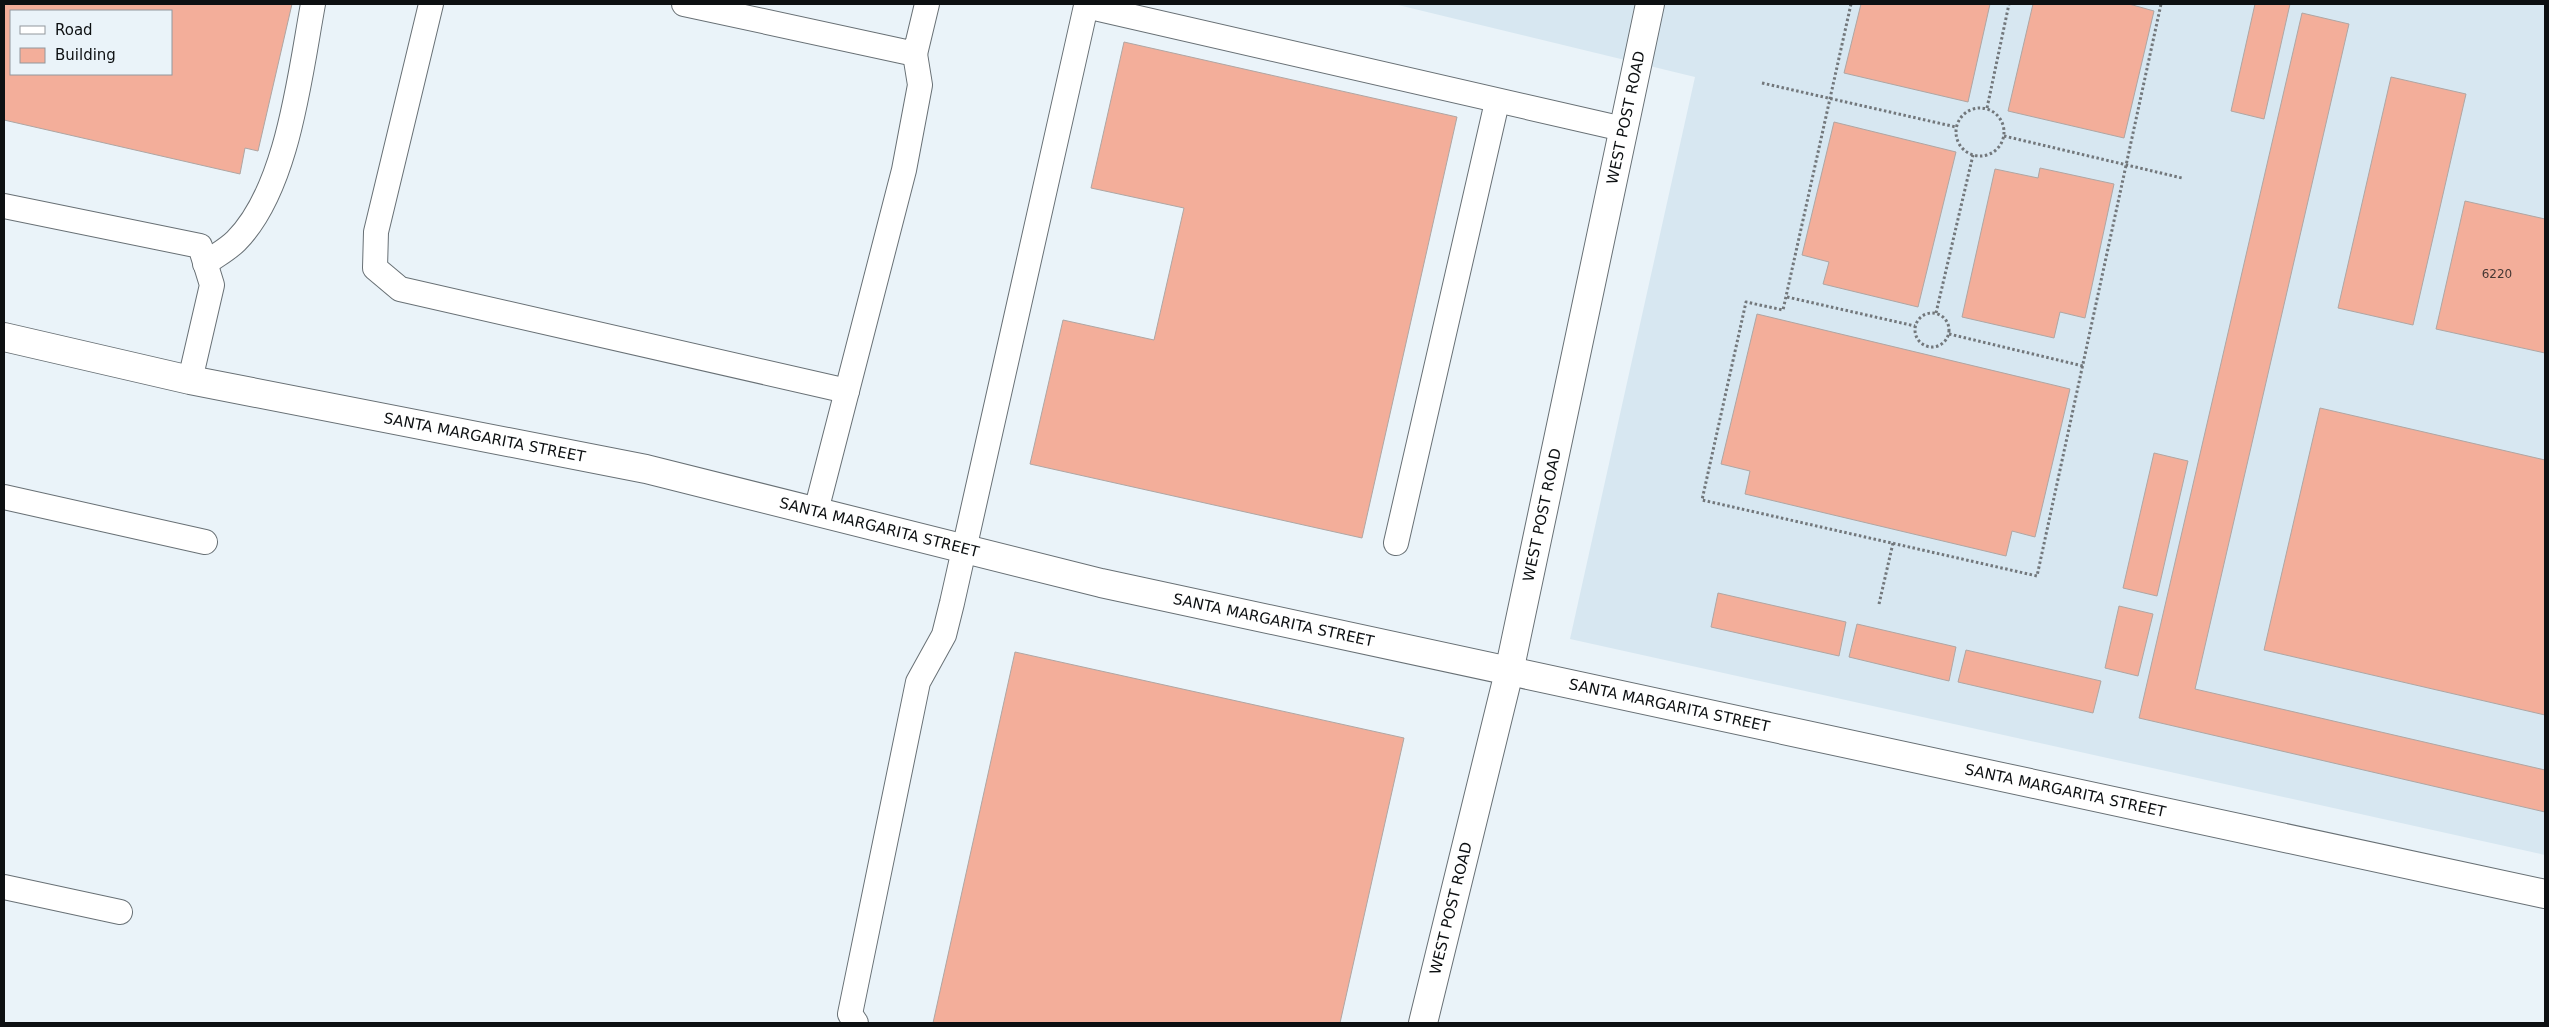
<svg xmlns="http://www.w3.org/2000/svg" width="2549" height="1027" viewBox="0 0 2549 1027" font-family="'DejaVu Sans',sans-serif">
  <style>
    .built { fill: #d7e7f1 }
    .building { fill: #f3ae9a; stroke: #afa6a3; fill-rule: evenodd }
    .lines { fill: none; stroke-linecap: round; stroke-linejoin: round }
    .service-casing { stroke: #687075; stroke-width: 26 }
    .minor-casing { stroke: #687075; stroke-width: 30 }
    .path { stroke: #72777b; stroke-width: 3; stroke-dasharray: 2.5 2.5; stroke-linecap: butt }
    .service { stroke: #fff; stroke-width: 24 }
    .minor { stroke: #fff; stroke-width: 28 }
    .labels { text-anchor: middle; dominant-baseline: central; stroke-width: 4; stroke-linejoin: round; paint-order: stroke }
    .number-label { font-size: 12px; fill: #463834 }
    .street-label { font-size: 15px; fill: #0d1012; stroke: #eaf3f9 }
  </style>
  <rect width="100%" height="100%" fill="#eaf3f9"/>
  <polygon class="built" points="1394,4 2545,4 2545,855 1570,639 1695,77"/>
  <g class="building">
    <path d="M4,4H292L258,151L245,148L240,174L4,120ZM11,11H171V74H11Z"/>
    <polygon points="1861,4 1990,4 1968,102 1844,73"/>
    <polygon points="2033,4 2129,4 2154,11 2124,138 2008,111"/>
    <polygon points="2255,4 2290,4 2264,119 2231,111"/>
    <polygon points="2302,13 2349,24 2195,689 2545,770 2545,812 2139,718"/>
    <polygon points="1124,42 1457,117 1362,538 1030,464 1063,320 1154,340 1184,208 1091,188"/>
    <polygon points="2391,77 2466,94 2413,325 2338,308"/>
    <polygon points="1834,122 1956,152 1918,307 1823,284 1829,262 1802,255"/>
    <polygon points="2040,168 2114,184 2085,318 2060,312 2054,338 1962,317 1995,169 2038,178"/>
    <polygon points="2465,201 2545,219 2545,353 2436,329"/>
    <polygon points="1757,314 2070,389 2035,537 2012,531 2006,556 1745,494 1750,471 1721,464"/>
    <polygon points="2320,408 2545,460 2545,715 2264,650"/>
    <polygon points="2154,453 2188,461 2157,596 2123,588"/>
    <polygon points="1718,593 1846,622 1839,656 1711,627"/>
    <polygon points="2119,606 2153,614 2138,676 2105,668"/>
    <polygon points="1857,624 1956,647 1949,681 1849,657"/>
    <polygon points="1966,650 2101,681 2093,713 1958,682"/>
    <polygon points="1015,652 1404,738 1340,1023 933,1023"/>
  </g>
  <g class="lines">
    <defs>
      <g id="service">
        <polyline points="431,4 376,232 375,268 400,289 847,391"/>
        <polyline points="684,4 915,54 927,4"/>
        <polyline points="4,206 200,246 212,285 190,380"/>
        <path d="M205,264C215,256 227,250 236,241C288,189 300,74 313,4"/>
        <polyline points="4,497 205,542"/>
        <polyline points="816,511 904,170 920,85 915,54"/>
        <polyline points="1396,543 1497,102"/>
        <polyline points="4,887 120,912"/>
        <polyline points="856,1023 850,1014 918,682 944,635 952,603 1086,6 1623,129"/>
      </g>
      <g id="minor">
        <path id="s1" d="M4,337L190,380L646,469L1101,583L2545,894"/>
        <path id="s2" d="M1423,1023L1509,672L1650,4"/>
      </g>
    </defs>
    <use href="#service" class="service-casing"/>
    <use href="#minor" class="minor-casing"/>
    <g class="path">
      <polyline points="1851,4 1783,310 1746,302 1702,500 2037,576 2161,4"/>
      <polyline points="1762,83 1956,127"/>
      <circle cx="1980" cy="132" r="24"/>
      <polyline points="1987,108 2009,4"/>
      <polyline points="2004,136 2182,178"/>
      <polyline points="1787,297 1915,326"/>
      <circle cx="1932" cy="330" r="17"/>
      <polyline points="1936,313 1973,155"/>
      <polyline points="1949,334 2083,366"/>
      <polyline points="1879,604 1893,543"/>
    </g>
    <use href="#service" class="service"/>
    <use href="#minor" class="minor"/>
  </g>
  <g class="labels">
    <g class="number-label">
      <text x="2497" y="274">6220</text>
    </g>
    <g class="street-label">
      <text stroke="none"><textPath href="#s2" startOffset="928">WEST POST ROAD</textPath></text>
      <text stroke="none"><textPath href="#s1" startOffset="491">SANTA MARGARITA STREET</textPath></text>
      <text stroke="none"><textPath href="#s2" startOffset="522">WEST POST ROAD</textPath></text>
      <text stroke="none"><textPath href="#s1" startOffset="896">SANTA MARGARITA STREET</textPath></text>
      <text stroke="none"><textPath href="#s1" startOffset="1301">SANTA MARGARITA STREET</textPath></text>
      <text stroke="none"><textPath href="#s1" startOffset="1706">SANTA MARGARITA STREET</textPath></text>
      <text stroke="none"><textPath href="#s1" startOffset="2111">SANTA MARGARITA STREET</textPath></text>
      <text stroke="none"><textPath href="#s2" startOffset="118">WEST POST ROAD</textPath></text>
    </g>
  </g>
  <rect width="2549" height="1027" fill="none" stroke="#0d1012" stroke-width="10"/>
  <rect x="10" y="10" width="162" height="65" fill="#eaf3f9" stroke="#92989d"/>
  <rect x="20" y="26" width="25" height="8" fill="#ffffff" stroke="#92989d"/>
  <text x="55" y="35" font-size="15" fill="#0d1012">Road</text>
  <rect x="20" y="48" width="25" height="15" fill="#f3ae9a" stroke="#92989d"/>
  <text x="55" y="60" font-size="15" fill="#0d1012">Building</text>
</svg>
